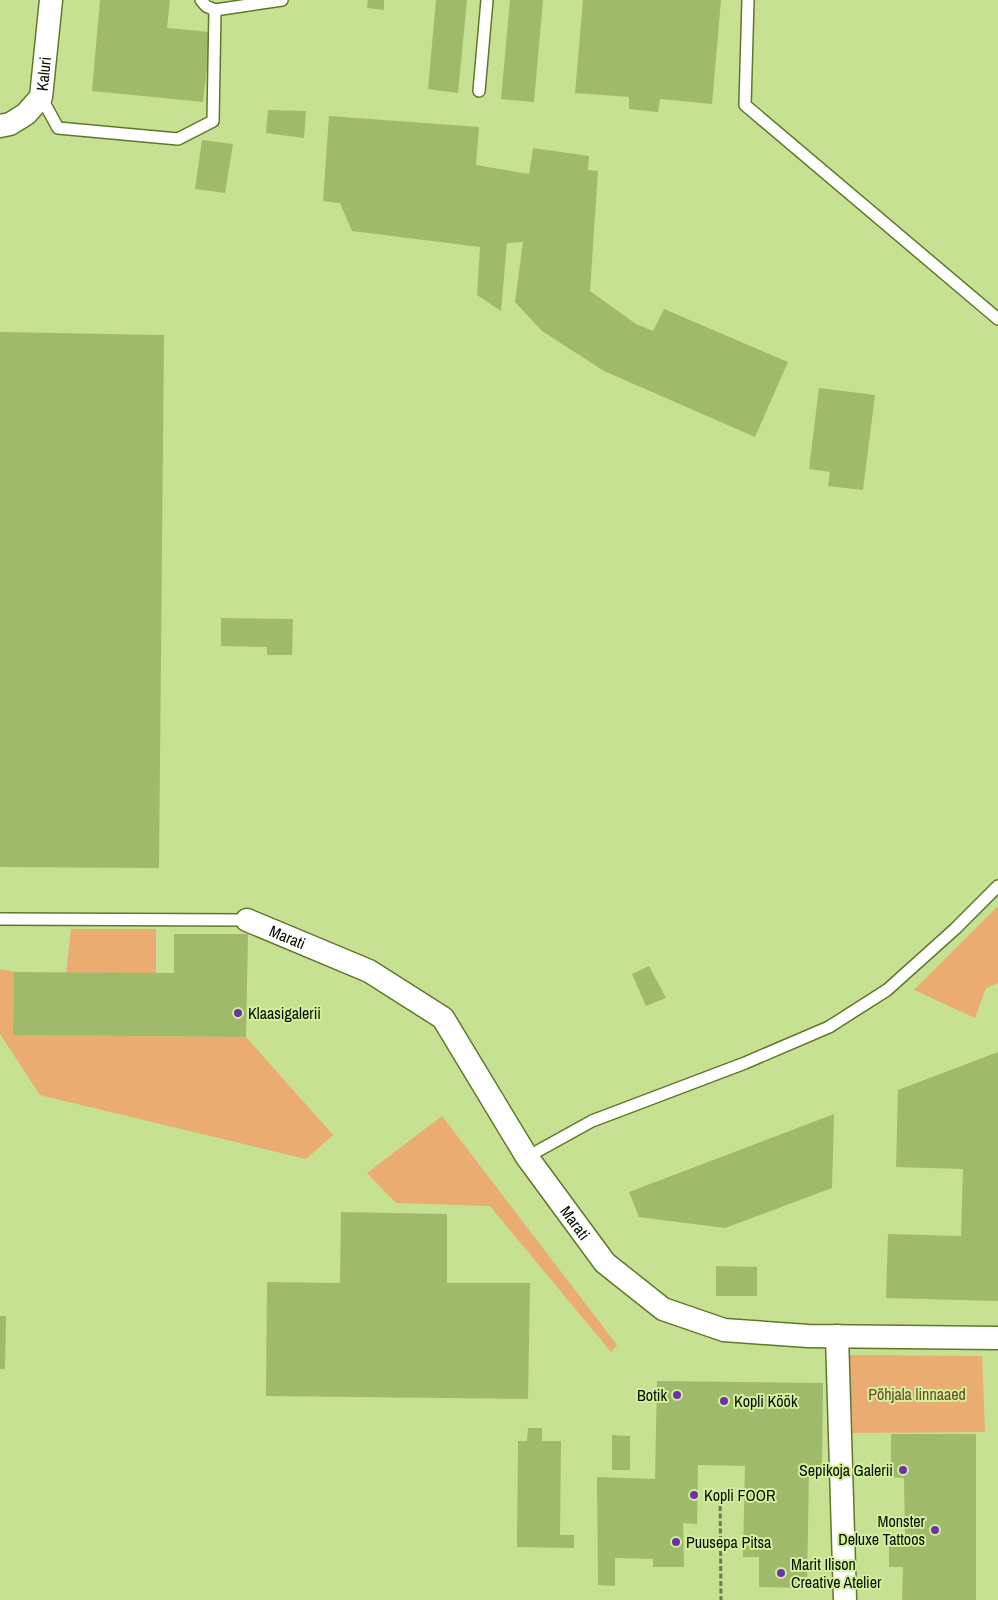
<svg xmlns="http://www.w3.org/2000/svg" width="998" height="1600" viewBox="0 0 998 1600" font-family="'Archivo Narrow',sans-serif">
  <style>
    .green { fill: #eaac70 }
    .building { fill: #a0ba6b }
    .lines { fill: none; stroke-linecap: round; stroke-linejoin: round }
    .lane-casing { stroke: #607829; stroke-width: 14 }
    .street-casing { stroke: #607829; stroke-width: 25 }
    .path { stroke: #6a7c4b; stroke-width: 3; stroke-dasharray: 5 2.5; stroke-linecap: butt }
    .lane { stroke: #fff; stroke-width: 11 }
    .street { stroke: #fff; stroke-width: 22 }
    .poi-dot { fill: #6f31a7; stroke: #d2ef9d; stroke-width: 2 }
    .labels { text-anchor: middle; dominant-baseline: central; stroke-width: 4; stroke-linejoin: round; paint-order: stroke }
    .street-label { font-size: 16px; fill: #080f00; stroke: #d2ef9d }
    .poi-label { font-size: 16px; fill: #080f00; stroke: #d2ef9d; text-anchor: start }
    .park-label { font-size: 16px; fill: #6e4924; stroke: #d2ef9d }
  </style>
  <rect width="100%" height="100%" fill="#c5e191"/>
  <g class="green">
    <polygon points="998,906 998,983 986,988 975,1018 914,990"/>
    <polygon points="71,929 156,929 156,973 66,973"/>
    <polygon points="0,969 14,972 13,1035 246,1037 333,1135 306,1159 40,1095 0,1034"/>
    <polygon points="442,1116 617,1345 611,1352 490,1206 396,1203 367,1173"/>
    <polygon points="848,1355 982,1356 985,1432 852,1433"/>
  </g>
  <g class="building">
    <polygon points="100,0 170,0 167,28 211,32 203,102 92,91"/>
    <polygon points="368,0 384,0 384,10 367,8"/>
    <polygon points="436,0 467,0 458,93 428,89"/>
    <polygon points="510,0 543,0 534,102 501,99"/>
    <polygon points="583,0 721,0 712,104 660,99 658,112 629,109 629,97 575,93"/>
    <polygon points="268,110 306,111 304,138 266,133"/>
    <polygon points="329,116 479,127 476,165 529,174 533,148 589,156 588,170 598,171 590,291 636,324 653,331 664,309 788,362 755,437 604,371 542,331 515,302 523,242 507,243 501,311 477,295 480,247 352,231 340,203 323,201"/>
    <polygon points="202,140 233,144 225,193 195,189"/>
    <polygon points="0,332 164,335 159,868 0,867"/>
    <polygon points="819,388 875,395 863,490 828,486 830,472 809,469"/>
    <polygon points="221,618 293,619 292,655 267,655 267,647 221,646"/>
    <polygon points="174,934 248,934 246,1037 13,1035 14,972 174,973"/>
    <polygon points="649,966 666,998 646,1006 632,974"/>
    <polygon points="998,1052 998,1301 886,1298 888,1234 961,1236 963,1169 896,1167 898,1090"/>
    <polygon points="834,1114 832,1188 725,1228 639,1217 629,1192"/>
    <polygon points="341,1212 447,1214 447,1283 530,1283 528,1399 266,1396 267,1282 340,1283"/>
    <polygon points="716,1266 757,1267 757,1296 716,1296"/>
    <polygon points="0,1316 6,1316 5,1369 0,1369"/>
    <polygon points="657,1381 823,1383 822,1468 809,1468 807,1588 759,1587 759,1557 743,1557 745,1466 698,1465 697,1524 683,1523 684,1567 653,1567 653,1559 615,1558 615,1586 598,1585 597,1477 655,1479"/>
    <polygon points="528,1428 542,1428 542,1441 561,1441 560,1535 574,1535 574,1548 517,1547 518,1441 527,1441"/>
    <polygon points="891,1434 976,1434 976,1600 902,1600 903,1567 889,1567 889,1535 905,1535 904,1478 891,1477"/>
    <polygon points="612,1435 630,1436 630,1470 612,1470"/>
  </g>
  <g class="lines">
    <defs>
      <g id="lane">
        <polyline points="748,0 745,105 998,319"/>
        <polyline points="215,10 282,0"/>
        <polyline points="479,91 487,0"/>
        <polyline points="41,97 58,128 178,139 213,121 215,10 206,6 201,0"/>
        <polyline points="0,919 247,920"/>
        <polyline points="527,1157 592,1121 745,1063 829,1027 887,990 955,929 998,886"/>
      </g>
      <g id="street">
        <path id="s1" d="M0,126L10,124L26,114L41,97L51,0"/>
        <path id="s2" d="M247,920L369,971L443,1018L527,1157L605,1263L663,1309L724,1330L808,1336L998,1338"/>
        <polyline points="837,1336 845,1600"/>
      </g>
    </defs>
    <use href="#lane" class="lane-casing"/>
    <use href="#street" class="street-casing"/>
    <polyline class="path" points="720,1491 721,1600"/>
    <use href="#lane" class="lane"/>
    <use href="#street" class="street"/>
  </g>
  <g class="poi-dot">
    <circle cx="238" cy="1013" r="5"/>
    <circle cx="677" cy="1395" r="5"/>
    <circle cx="724" cy="1401" r="5"/>
    <circle cx="903" cy="1470" r="5"/>
    <circle cx="694" cy="1495" r="5"/>
    <circle cx="935" cy="1530" r="5"/>
    <circle cx="676" cy="1542" r="5"/>
    <circle cx="781" cy="1573" r="5"/>
  </g>
  <g class="labels">
    <g class="street-label">
      <text stroke="none"><textPath href="#s1" startOffset="75">Kaluri</textPath></text>
      <text stroke="none"><textPath href="#s2" startOffset="44">Marati</textPath></text>
      <text stroke="none"><textPath href="#s2" startOffset="464">Marati</textPath></text>
    </g>
    <g class="poi-label">
      <text x="248" y="1013">Klaasigalerii</text>
      <text x="667" y="1395" text-anchor="end">Botik</text>
      <text x="734" y="1401">Kopli Köök</text>
      <text x="893" y="1470" text-anchor="end">Sepikoja Galerii</text>
      <text x="704" y="1495">Kopli FOOR</text>
      <text x="925" y="1521" text-anchor="end">Monster<tspan x="925" dy="18">Deluxe Tattoos</tspan></text>
      <text x="686" y="1542">Puusepa Pitsa</text>
      <text x="791" y="1564">Marit Ilison<tspan x="791" dy="18">Creative Atelier</tspan></text>
    </g>
    <g class="park-label">
      <text x="917" y="1394">Põhjala linnaaed</text>
    </g>
  </g>
</svg>
